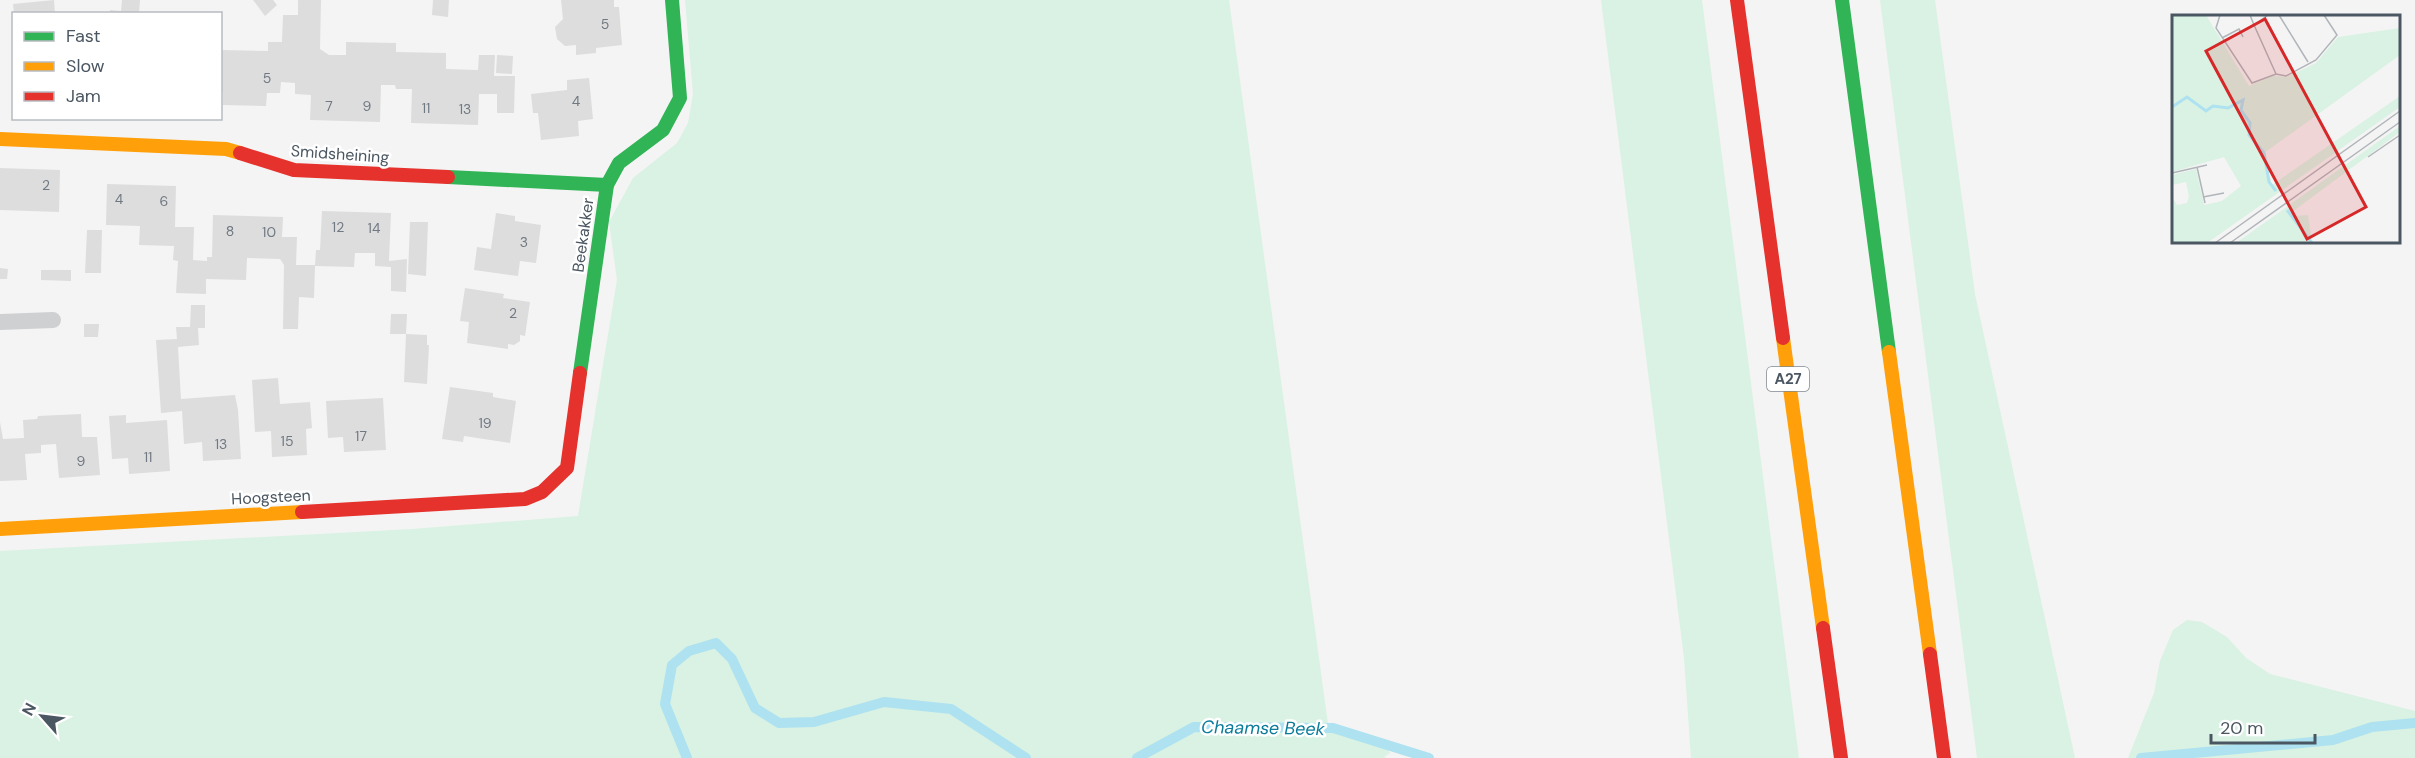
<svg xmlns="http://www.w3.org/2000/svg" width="2415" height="758" viewBox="0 0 2415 758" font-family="'DM Sans',sans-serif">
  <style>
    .green { fill: #d9f2e3 }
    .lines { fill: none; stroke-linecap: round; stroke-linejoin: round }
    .stream { stroke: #aee2f0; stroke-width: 10 }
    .building { fill: #ddddde }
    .lane { stroke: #ced0d2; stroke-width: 16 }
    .fast { stroke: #30b455; stroke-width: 14 }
    .slow { stroke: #ff9f0a; stroke-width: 14 }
    .jam { stroke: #e5322d; stroke-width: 14 }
    .labels { text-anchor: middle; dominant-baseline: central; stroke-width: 5; stroke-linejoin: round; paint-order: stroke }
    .number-label { font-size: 14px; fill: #707881 }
    .shield { fill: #fff; stroke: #808990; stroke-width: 1.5 }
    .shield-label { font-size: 15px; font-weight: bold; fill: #4a5661 }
    .street-label { font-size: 16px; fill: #4a5661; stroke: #fff }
    .water-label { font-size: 18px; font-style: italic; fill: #0c7c9b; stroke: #fff }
    .inset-river { fill: none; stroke: #aee2f0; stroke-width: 3 }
    .inset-road { fill: none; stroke: #b0b5b9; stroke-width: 1.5 }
    .view { fill: #d62828; fill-opacity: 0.15; stroke: #d62828; stroke-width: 3 }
    .inset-edge { fill: none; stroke: #4a5661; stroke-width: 3 }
  </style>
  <rect width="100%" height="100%" fill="#f4f4f4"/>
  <g class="green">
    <polygon points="685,0 1229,0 1328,724 1380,738 1390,753 1384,757 1387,758 0,758 0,551 412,529 578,516 617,280 609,222 633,178 677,143 688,123 693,94"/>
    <polygon points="1601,0 1702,0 1799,758 1691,758 1684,658"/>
    <polygon points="1880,0 1935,0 1975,294 2075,758 1977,758"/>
    <polygon points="2187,620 2202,622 2227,637 2246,658 2270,674 2415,711 2415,758 2128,758 2154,693 2160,661 2173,630"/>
  </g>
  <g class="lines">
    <g class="stream">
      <polyline points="687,758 665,704 672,665 689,651 716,643 732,659 755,708 779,723 814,722 884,702 951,709 1026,758"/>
      <polyline points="1137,758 1194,727 1333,728 1429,758"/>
      <polyline points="2141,758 2333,740 2372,727 2415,723"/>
    </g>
  </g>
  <g class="building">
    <polygon points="54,0 55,14 14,14 13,4"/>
    <polygon points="122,0 140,0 139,14 110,14 110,10 121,11"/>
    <polygon points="253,0 273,0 277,5 265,16"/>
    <polygon points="298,0 321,0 320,49 329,55 346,55 346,42 396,43 396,52 446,53 446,69 478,70 479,55 495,55 494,76 515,76 514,113 497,113 497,94 479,94 478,125 411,123 412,89 396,89 395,85 381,85 380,122 310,120 311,95 295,94 295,83 281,82 280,93 267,93 266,106 223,105 223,92 220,92 220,50 268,51 268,42 282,42 283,15 298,15"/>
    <polygon points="433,0 449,0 448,17 432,15"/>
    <polygon points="561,0 614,0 614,7 619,7 622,45 596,48 596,53 576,55 576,45 565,46 557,39 555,27 563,19"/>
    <polygon points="497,55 513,56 512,74 496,73"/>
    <polygon points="589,78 593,119 578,121 579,136 541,140 538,113 533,113 531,94 567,90 567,80"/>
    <polygon points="0,168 60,170 59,212 0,210"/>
    <polygon points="107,184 176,186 175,227 194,227 193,260 207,261 207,257 212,257 213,215 283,217 282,237 297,237 296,265 315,265 316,250 320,250 322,211 391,213 389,261 407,259 406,292 391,291 391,267 375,266 375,253 355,253 354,267 315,266 314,298 299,297 298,329 283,329 284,265 280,259 247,258 246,280 206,279 206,294 176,293 178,261 173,260 174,246 139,245 140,226 106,225"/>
    <polygon points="496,213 515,216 515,221 541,225 536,263 520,261 518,276 474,270 477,247 491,249"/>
    <polygon points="410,222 428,222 426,276 408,274"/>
    <polygon points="87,230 102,230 101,273 85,273"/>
    <polygon points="0,268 8,269 7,279 0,279"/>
    <polygon points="41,270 71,270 71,281 41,280"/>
    <polygon points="465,288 504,294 503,298 530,302 525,336 520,335 520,341 514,345 508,344 508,349 467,343 469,322 460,321"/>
    <polygon points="191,305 205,305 205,328 198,328 199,345 178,347 181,399 235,395 238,410 241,459 203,461 202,442 184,444 182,411 161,413 156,340 177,339 176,327 190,327"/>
    <polygon points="391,314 407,314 406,334 427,335 427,345 429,345 427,384 404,382 406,334 390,334"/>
    <polygon points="84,324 99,324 98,337 84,337"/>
    <polygon points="278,378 280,404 310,402 312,428 306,429 307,455 272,457 271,431 255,432 252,380"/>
    <polygon points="450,387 493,393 493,397 516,401 510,443 464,436 463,442 442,439"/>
    <polygon points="383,398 386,450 344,452 343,437 328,438 326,401"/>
    <polygon points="81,414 82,437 97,437 100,475 59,478 56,444 41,445 41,453 25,454 27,480 0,481 0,422 3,439 24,438 23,420 37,419 38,416"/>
    <polygon points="126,415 126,423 167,420 170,471 129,474 128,458 112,459 109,416"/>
  </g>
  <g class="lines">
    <polyline class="lane" points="0,322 53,320"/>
    <g class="fast">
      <polyline points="1842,0 1889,352"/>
      <polyline points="448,177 607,185"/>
      <polyline points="580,373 607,185 619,163 663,130 680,98 672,0"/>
    </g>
    <g class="slow">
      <polyline points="0,139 226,149 240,153"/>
      <polyline points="1783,338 1823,628"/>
      <polyline points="1889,352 1930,654"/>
      <polyline points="0,529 302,512"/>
    </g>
    <g class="jam">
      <polyline points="1737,0 1783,338"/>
      <polyline points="240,153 294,170 448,177"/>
      <polyline points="302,512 525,499 542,492 567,468 580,373"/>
      <polyline points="1823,628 1841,758"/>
      <polyline points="1930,654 1944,758"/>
    </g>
  </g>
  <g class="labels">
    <g class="number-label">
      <text x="605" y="24">5</text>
      <text x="267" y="78">5</text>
      <text x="576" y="101">4</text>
      <text x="329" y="106">7</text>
      <text x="367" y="106">9</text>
      <text x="426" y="108">11</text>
      <text x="465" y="109">13</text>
      <text x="46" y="185">2</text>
      <text x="119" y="199">4</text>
      <text x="164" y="201">6</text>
      <text x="338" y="227">12</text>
      <text x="374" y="228">14</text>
      <text x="230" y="231">8</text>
      <text x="269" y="232">10</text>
      <text x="524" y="242">3</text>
      <text x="513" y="313">2</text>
      <text x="485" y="423">19</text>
      <text x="361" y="436">17</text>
      <text x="287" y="441">15</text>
      <text x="221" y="444">13</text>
      <text x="148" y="457">11</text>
      <text x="81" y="461">9</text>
    </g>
    <rect class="shield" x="1767" y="367" width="42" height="24" rx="4.5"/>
    <g class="shield-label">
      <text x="1788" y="379">A27</text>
    </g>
    <g class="street-label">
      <text transform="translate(340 154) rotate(4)">Smidsheining</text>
      <text transform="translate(583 235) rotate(-82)">Beekakker</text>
      <text transform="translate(271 497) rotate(-3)">Hoogsteen</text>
    </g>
    <g class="water-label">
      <text transform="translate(1263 728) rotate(1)">Chaamse Beek</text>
    </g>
  </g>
  <g transform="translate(2172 15)">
    <rect width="228" height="228" fill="#f4f4f4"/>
    <path d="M0,0H34L77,71L101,61L115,62L144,48L166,22L228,13V40L92,138L100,170L228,81V92L35,228H0V182L5,190L15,188L17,182L14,167L0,170V160L24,154L32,190L50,186L69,171L52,142L0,157ZM228,111V117L120,197L123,201L136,200L140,228H64Z" fill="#d9f2e3"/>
    <path class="inset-river" d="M0,92L15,82L34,96L41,91L56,93L71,85L69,95L78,108L77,120L92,138L97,167L104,176M115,195L140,228"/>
    <path class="inset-road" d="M48,0L44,13L80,68L104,59L114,61L144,45L165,20L152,0M78,0L82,10L96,0M107,0L136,47M82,10L104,59M50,23L67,14L71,22M196,142L228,120M25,152L33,188M0,158L35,150M31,182L52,178M43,228L228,96M58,228L228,107"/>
    <path class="view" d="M93,4L194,192L135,224L34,36Z"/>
    <rect width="228" height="228" class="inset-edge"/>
  </g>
  <rect x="12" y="12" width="210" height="108" fill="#ffffff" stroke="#b7bbc0" stroke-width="1.5"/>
  <rect x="24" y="32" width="30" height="9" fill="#30b455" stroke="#b7bbc0" stroke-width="1.5"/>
  <text x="66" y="42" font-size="18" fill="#4a5661">Fast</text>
  <rect x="24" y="62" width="30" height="9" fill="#ff9f0a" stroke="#b7bbc0" stroke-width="1.5"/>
  <text x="66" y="72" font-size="18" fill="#4a5661">Slow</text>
  <rect x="24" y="92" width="30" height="9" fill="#e5322d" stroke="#b7bbc0" stroke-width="1.5"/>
  <text x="66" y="102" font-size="18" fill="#4a5661">Jam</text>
  <g transform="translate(42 716) rotate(298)" stroke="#ffffff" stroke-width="4.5" paint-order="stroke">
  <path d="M0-4.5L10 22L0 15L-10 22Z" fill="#4a5661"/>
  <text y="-9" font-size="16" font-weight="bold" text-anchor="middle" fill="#4a5661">N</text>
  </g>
  <path d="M2211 734v9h104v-9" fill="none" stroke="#4a5661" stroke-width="3"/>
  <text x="2220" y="734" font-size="18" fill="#4a5661" stroke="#ffffff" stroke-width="4.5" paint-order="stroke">20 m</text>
</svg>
